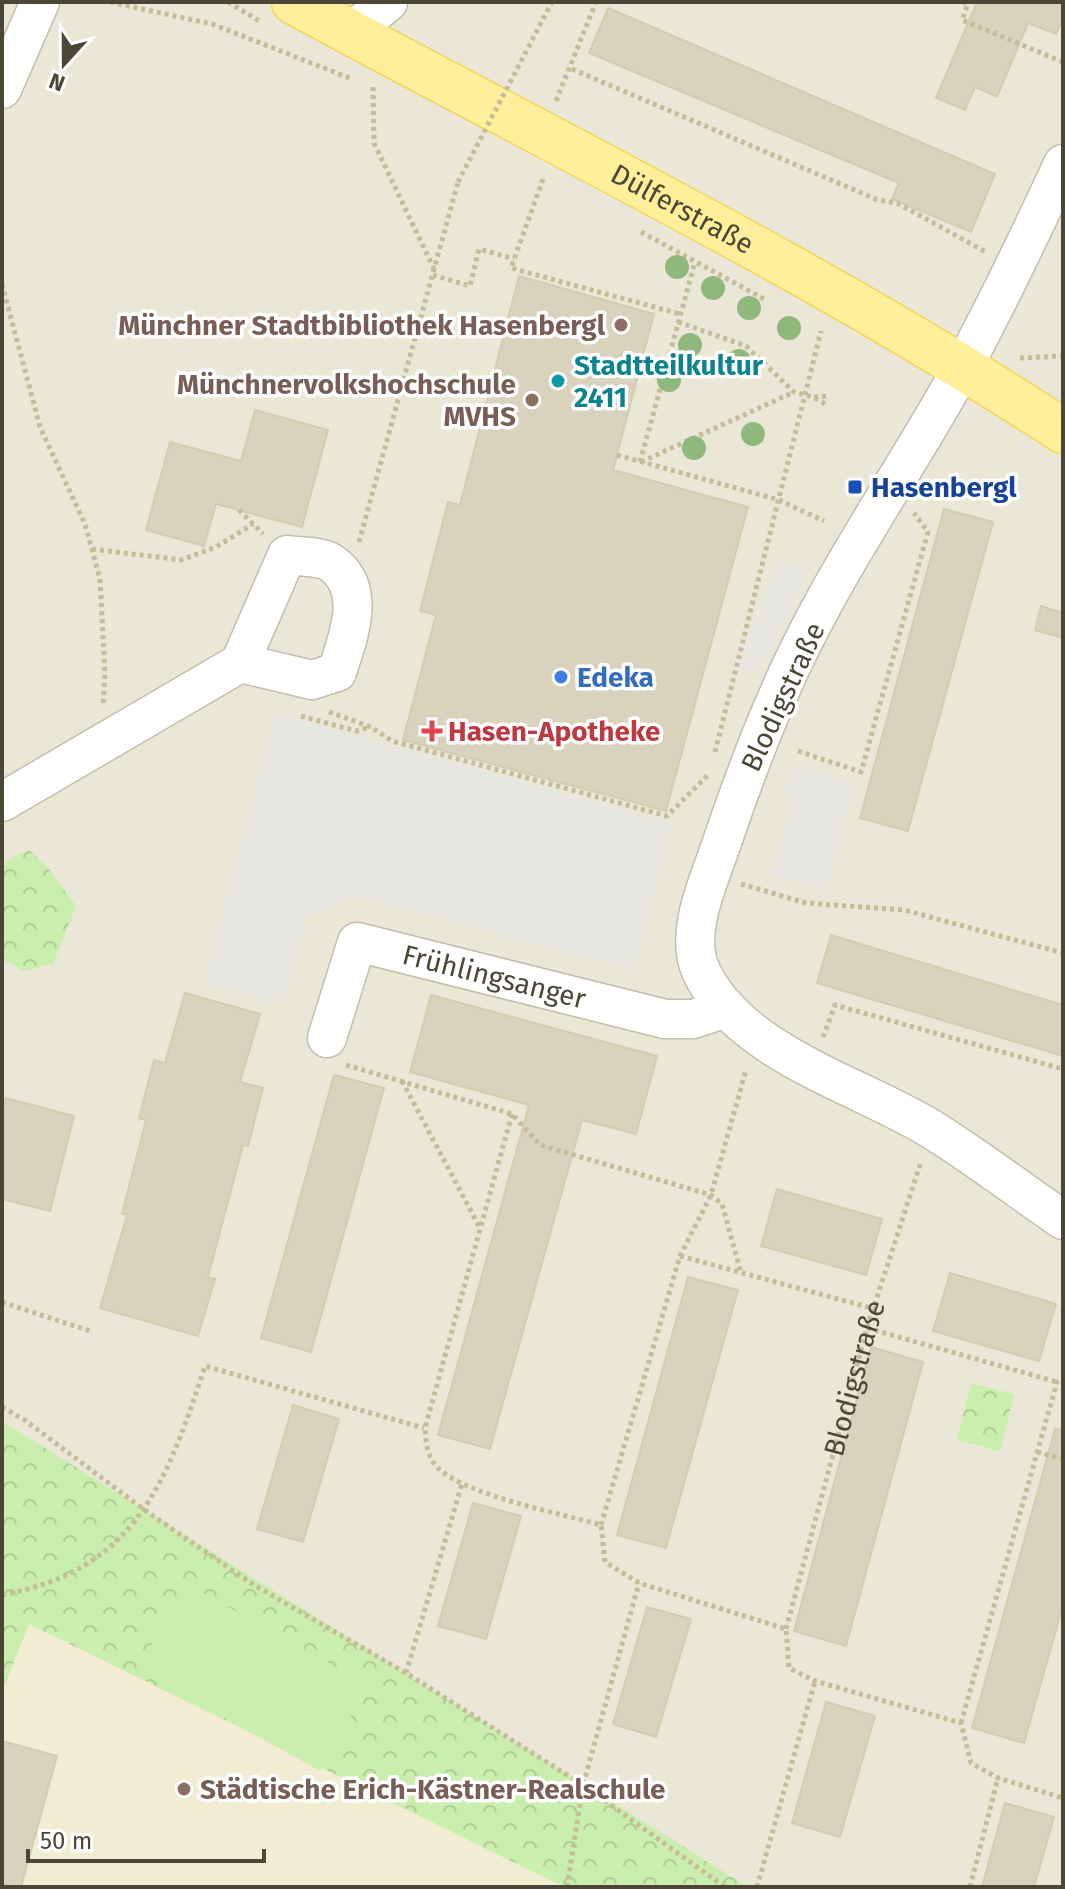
<svg xmlns="http://www.w3.org/2000/svg" width="1065" height="1889" viewBox="0 0 1065 1889" font-family="'Fira Sans',sans-serif">
  <style>
    .residential { fill: #ebe7d7 }
    .education { fill: #f1ecd2 }
    .park { fill: url(#park-crowns) }
    .garden { fill: #caeeae }
    .parking { fill: #e7e6e1 }
    .building { fill: #d9d2bd; stroke: #d5cbb0; stroke-width: 2 }
    .lines { fill: none; stroke-linecap: round; stroke-linejoin: round }
    .minor-casing { stroke: #c3beab; stroke-width: 41 }
    .major-casing { stroke: #f1d65d; stroke-width: 47 }
    .path { stroke: #c6bc9a; stroke-width: 5; stroke-dasharray: 4 4; stroke-linecap: butt }
    .minor { stroke: #fff; stroke-width: 38 }
    .major { stroke: #ffee9a; stroke-width: 44 }
    .path-bridge { stroke: #c6bc9a; stroke-width: 5; stroke-dasharray: 4 4; stroke-linecap: butt }
    .tree { fill: #90b77c }
    .education-dot { fill: #8d6e63; stroke: #fff; stroke-width: 3 }
    .culture-dot { fill: #0f9aa8; stroke: #fff; stroke-width: 3 }
    .transit-dot { fill: #1a4fb4; stroke: #fff; stroke-width: 3 }
    .shop-dot { fill: #3f7fe0; stroke: #fff; stroke-width: 3 }
    .health-dot { fill: #e0444e; stroke: #fff; stroke-width: 3 }
    .labels { text-anchor: middle; dominant-baseline: central; stroke-width: 7; stroke-linejoin: round; paint-order: stroke }
    .street-label { font-size: 28px; fill: #4b4636; stroke: #fff }
    .education-label { font-size: 28px; font-weight: bold; fill: #785e54; stroke: #fff; text-anchor: end }
    .culture-label { font-size: 28px; font-weight: bold; fill: #0d838f; stroke: #fff; text-anchor: start }
    .transit-label { font-size: 28px; font-weight: bold; fill: #164399; stroke: #fff; text-anchor: start }
    .shop-label { font-size: 28px; font-weight: bold; fill: #366cbe; stroke: #fff; text-anchor: start }
    .health-label { font-size: 28px; font-weight: bold; fill: #be3a42; stroke: #fff; text-anchor: start }
  </style>
  <defs>
    <pattern id="park-crowns" width="20" height="18" patternUnits="userSpaceOnUse" patternTransform="scale(2)"><rect width="20" height="18" fill="#caeeae"/><path d="M2 6a3 3 0 1 1 6 0M12 15a3 3 0 1 1 6 0" fill="none" stroke="#afcd96"/></pattern>
  </defs>
  <rect width="100%" height="100%" fill="#f6f4ea"/>
  <polygon class="residential" points="2,2 1063,2 1063,1887 564,1887 29,1624 2,1692"/>
  <polygon class="education" points="29,1624 564,1887 2,1887 2,1692"/>
  <g class="park">
    <polygon points="29,850 49,869 76,906 53,964 24,971 2,959 2,869 10,858"/>
    <polygon points="971,1383 1014,1394 1000,1451 957,1440"/>
    <polygon points="2,1421 748,1887 564,1887 29,1624 2,1692"/>
  </g>
  <polygon class="garden" points="186,1583 368,1685 320,1771 138,1669"/>
  <g class="parking">
    <polygon points="779,562 808,570 758,670 731,676"/>
    <polygon points="276,713 672,824 634,969 354,896 306,917 283,1005 204,982"/>
    <polygon points="795,765 854,784 827,889 772,876 793,798 785,791"/>
  </g>
  <g class="building">
    <polygon points="977,2 1063,2 1063,18 1056,34 1028,23 997,97 975,87 965,110 936,98"/>
    <polygon points="608,8 995,174 971,232 892,199 899,183 589,53"/>
    <polygon points="519,276 654,314 613,470 748,507 666,811 403,740 436,615 420,611 448,502 460,505"/>
    <polygon points="255,410 328,430 302,527 216,504 204,546 146,530 170,442 241,461"/>
    <polygon points="944,509 993,522 908,831 860,818"/>
    <polygon points="1041,606 1063,613 1063,638 1035,630"/>
    <polygon points="831,935 1063,1005 1063,1056 817,983"/>
    <polygon points="185,993 260,1014 240,1082 263,1088 248,1146 243,1145 208,1277 215,1279 198,1336 100,1308 127,1215 122,1214 146,1120 139,1118 154,1060 165,1063"/>
    <polygon points="431,995 657,1056 636,1134 582,1120 490,1449 438,1435 529,1105 410,1072"/>
    <polygon points="334,1075 384,1088 311,1352 261,1338"/>
    <polygon points="6,1098 74,1116 50,1211 2,1199 2,1113"/>
    <polygon points="777,1189 882,1219 866,1275 761,1246"/>
    <polygon points="950,1273 1056,1304 1039,1361 933,1331"/>
    <polygon points="688,1277 738,1290 666,1548 617,1535"/>
    <polygon points="871,1347 923,1362 846,1646 794,1631"/>
    <polygon points="293,1405 339,1419 303,1542 257,1529"/>
    <polygon points="1055,1429 1063,1430 1063,1605 1024,1743 972,1728"/>
    <polygon points="473,1503 521,1516 486,1639 438,1626"/>
    <polygon points="647,1607 691,1619 656,1737 613,1724"/>
    <polygon points="826,1702 875,1716 840,1837 792,1823"/>
    <polygon points="2,1741 57,1756 21,1887 2,1887"/>
    <polygon points="1005,1803 1054,1817 1034,1887 982,1887"/>
  </g>
  <g class="lines">
    <defs>
      <g id="minor">
        <polyline points="350,33 388,2"/>
        <polyline points="2,89 40,2"/>
        <path d="M1063,164C1032,231 1000,298 965,363C905,472 830,576 780,691C757,742 738,795 720,848C708,883 684,934 701,971C740,1055 864,1086 936,1132C980,1160 1021,1191 1063,1220"/>
        <path d="M287,555C299,557 320,556 330,562C369,588 348,637 337,672L312,680L240,663Z"/>
        <polyline points="2,802 240,663"/>
        <path id="s2" d="M327,1038L357,942L665,1019H693L727,1008"/>
      </g>
      <g id="major">
        <path id="s3" d="M294,2C552,142 817,270 1063,431"/>
      </g>
    </defs>
    <use href="#minor" class="minor-casing"/>
    <use href="#major" class="major-casing"/>
    <g class="path">
      <polyline points="110,2 212,24 352,79"/>
      <polyline points="228,2 261,22"/>
      <polyline points="963,2 968,4 962,20 1063,62"/>
      <polyline points="572,69 878,200 897,203 986,252"/>
      <polyline points="373,87 374,143 434,269"/>
      <polyline points="556,101 596,2"/>
      <polyline points="543,179 511,268 680,314"/>
      <polyline points="641,232 766,300"/>
      <polyline points="433,275 470,286 479,249 514,259"/>
      <polyline points="2,284 40,427 85,524 100,579 105,674 103,706"/>
      <polyline points="678,322 746,346 794,392 813,397 827,405"/>
      <polyline points="1020,358 1063,356"/>
      <polyline points="814,397 829,396"/>
      <polyline points="617,455 779,500 824,521"/>
      <polyline points="640,462 695,262"/>
      <polyline points="641,462 794,392"/>
      <polyline points="239,510 263,534"/>
      <polyline points="359,542 458,182"/>
      <polyline points="92,549 181,560 216,547 253,524"/>
      <polyline points="329,712 371,727 392,741 667,816 709,774"/>
      <polyline points="301,716 356,731 371,727"/>
      <polyline points="798,751 861,772 928,532 914,513"/>
      <polyline points="715,752 821,331"/>
      <polyline points="741,884 806,903 904,910 1063,953"/>
      <polyline points="823,1037 835,1005 1063,1069"/>
      <polyline points="346,1065 512,1114 540,1145 711,1195 722,1204 741,1273"/>
      <polyline points="402,1081 480,1228"/>
      <path d="M512,1114L425,1428C426,1443 427,1457 438,1468C467,1496 560,1513 601,1525L605,1562L639,1583L786,1629L789,1668L815,1681L961,1723L971,1763L998,1778L1063,1798"/>
      <polyline points="680,1256 875,1309"/>
      <polyline points="2,1302 90,1331"/>
      <polyline points="867,1328 1057,1382"/>
      <polyline points="2,1407 26,1421 146,1511 254,1585 406,1673 583,1785 725,1887"/>
      <polyline points="1037,1452 1063,1459"/>
      <polyline points="601,1525 680,1256 711,1195 746,1070"/>
      <path d="M2,1595C136,1570 167,1482 205,1366L424,1428"/>
      <path id="s1" d="M786,1629L867,1328L921,1162"/>
      <polyline points="406,1673 462,1484"/>
      <polyline points="961,1723 1057,1382 1063,1380"/>
      <polyline points="567,1887 583,1785 639,1583"/>
      <polyline points="757,1887 815,1681"/>
      <polyline points="970,1887 998,1778"/>
    </g>
    <use href="#minor" class="minor"/>
    <use href="#major" class="major"/>
    <polyline class="path-bridge" points="458,182 552,2"/>
  </g>
  <g class="tree">
    <circle cx="677" cy="267" r="12"/>
    <circle cx="713" cy="288" r="12"/>
    <circle cx="749" cy="308" r="12"/>
    <circle cx="789" cy="328" r="12"/>
    <circle cx="690" cy="345" r="12"/>
    <circle cx="739" cy="361" r="12"/>
    <circle cx="669" cy="380" r="12"/>
    <circle cx="753" cy="434" r="12"/>
    <circle cx="694" cy="448" r="12"/>
  </g>
  <g class="education-dot">
    <circle cx="621" cy="325" r="8"/>
    <circle cx="532" cy="400" r="8"/>
    <circle cx="184" cy="1789" r="8"/>
  </g>
  <circle class="culture-dot" cx="558" cy="381" r="8"/>
  <rect class="transit-dot" x="847" y="479" width="16" height="16" rx="4"/>
  <circle class="shop-dot" cx="561" cy="677" r="8"/>
  <path class="health-dot" d="M428 719h8v8h8v8h-8v8h-8v-8h-8v-8h8z"/>
  <g class="labels">
    <g class="street-label">
      <text stroke="none"><textPath href="#s3" startOffset="440">Dülferstraße</textPath></text>
      <text transform="translate(783 697) rotate(-65)">Blodigstraße</text>
      <text stroke="none"><textPath href="#s2" startOffset="242">Frühlingsanger</textPath></text>
      <text stroke="none"><textPath href="#s1" startOffset="260">Blodigstraße</textPath></text>
    </g>
    <g class="education-label">
      <text x="605" y="325">Münchner Stadtbibliothek Hasenbergl</text>
      <text x="516" y="384">Münchnervolkshochschule<tspan x="516" dy="32">MVHS</tspan></text>
      <text x="200" y="1789" text-anchor="start">Städtische Erich-Kästner-Realschule</text>
    </g>
    <g class="culture-label">
      <text x="574" y="365">Stadtteilkultur<tspan x="574" dy="32">2411</tspan></text>
    </g>
    <g class="transit-label">
      <text x="871" y="487">Hasenbergl</text>
    </g>
    <g class="shop-label">
      <text x="577" y="677">Edeka</text>
    </g>
    <g class="health-label">
      <text x="448" y="731">Hasen-Apotheke</text>
    </g>
  </g>
  <rect width="1065" height="1889" fill="none" stroke="#4b4636" stroke-width="8"/>
  <g transform="translate(64 64) rotate(201)" stroke="#ffffff" stroke-width="6" paint-order="stroke">
  <path d="M0-6L14 30L0 20L-14 30Z" fill="#4b4636"/>
  <text y="-12" font-size="22" font-weight="bold" text-anchor="middle" fill="#4b4636">N</text>
  </g>
  <path d="M28 1849v12h236v-12" fill="none" stroke="#4b4636" stroke-width="4"/>
  <text x="40" y="1849" font-size="24" fill="#4b4636" stroke="#ffffff" stroke-width="6" paint-order="stroke">50 m</text>
</svg>
